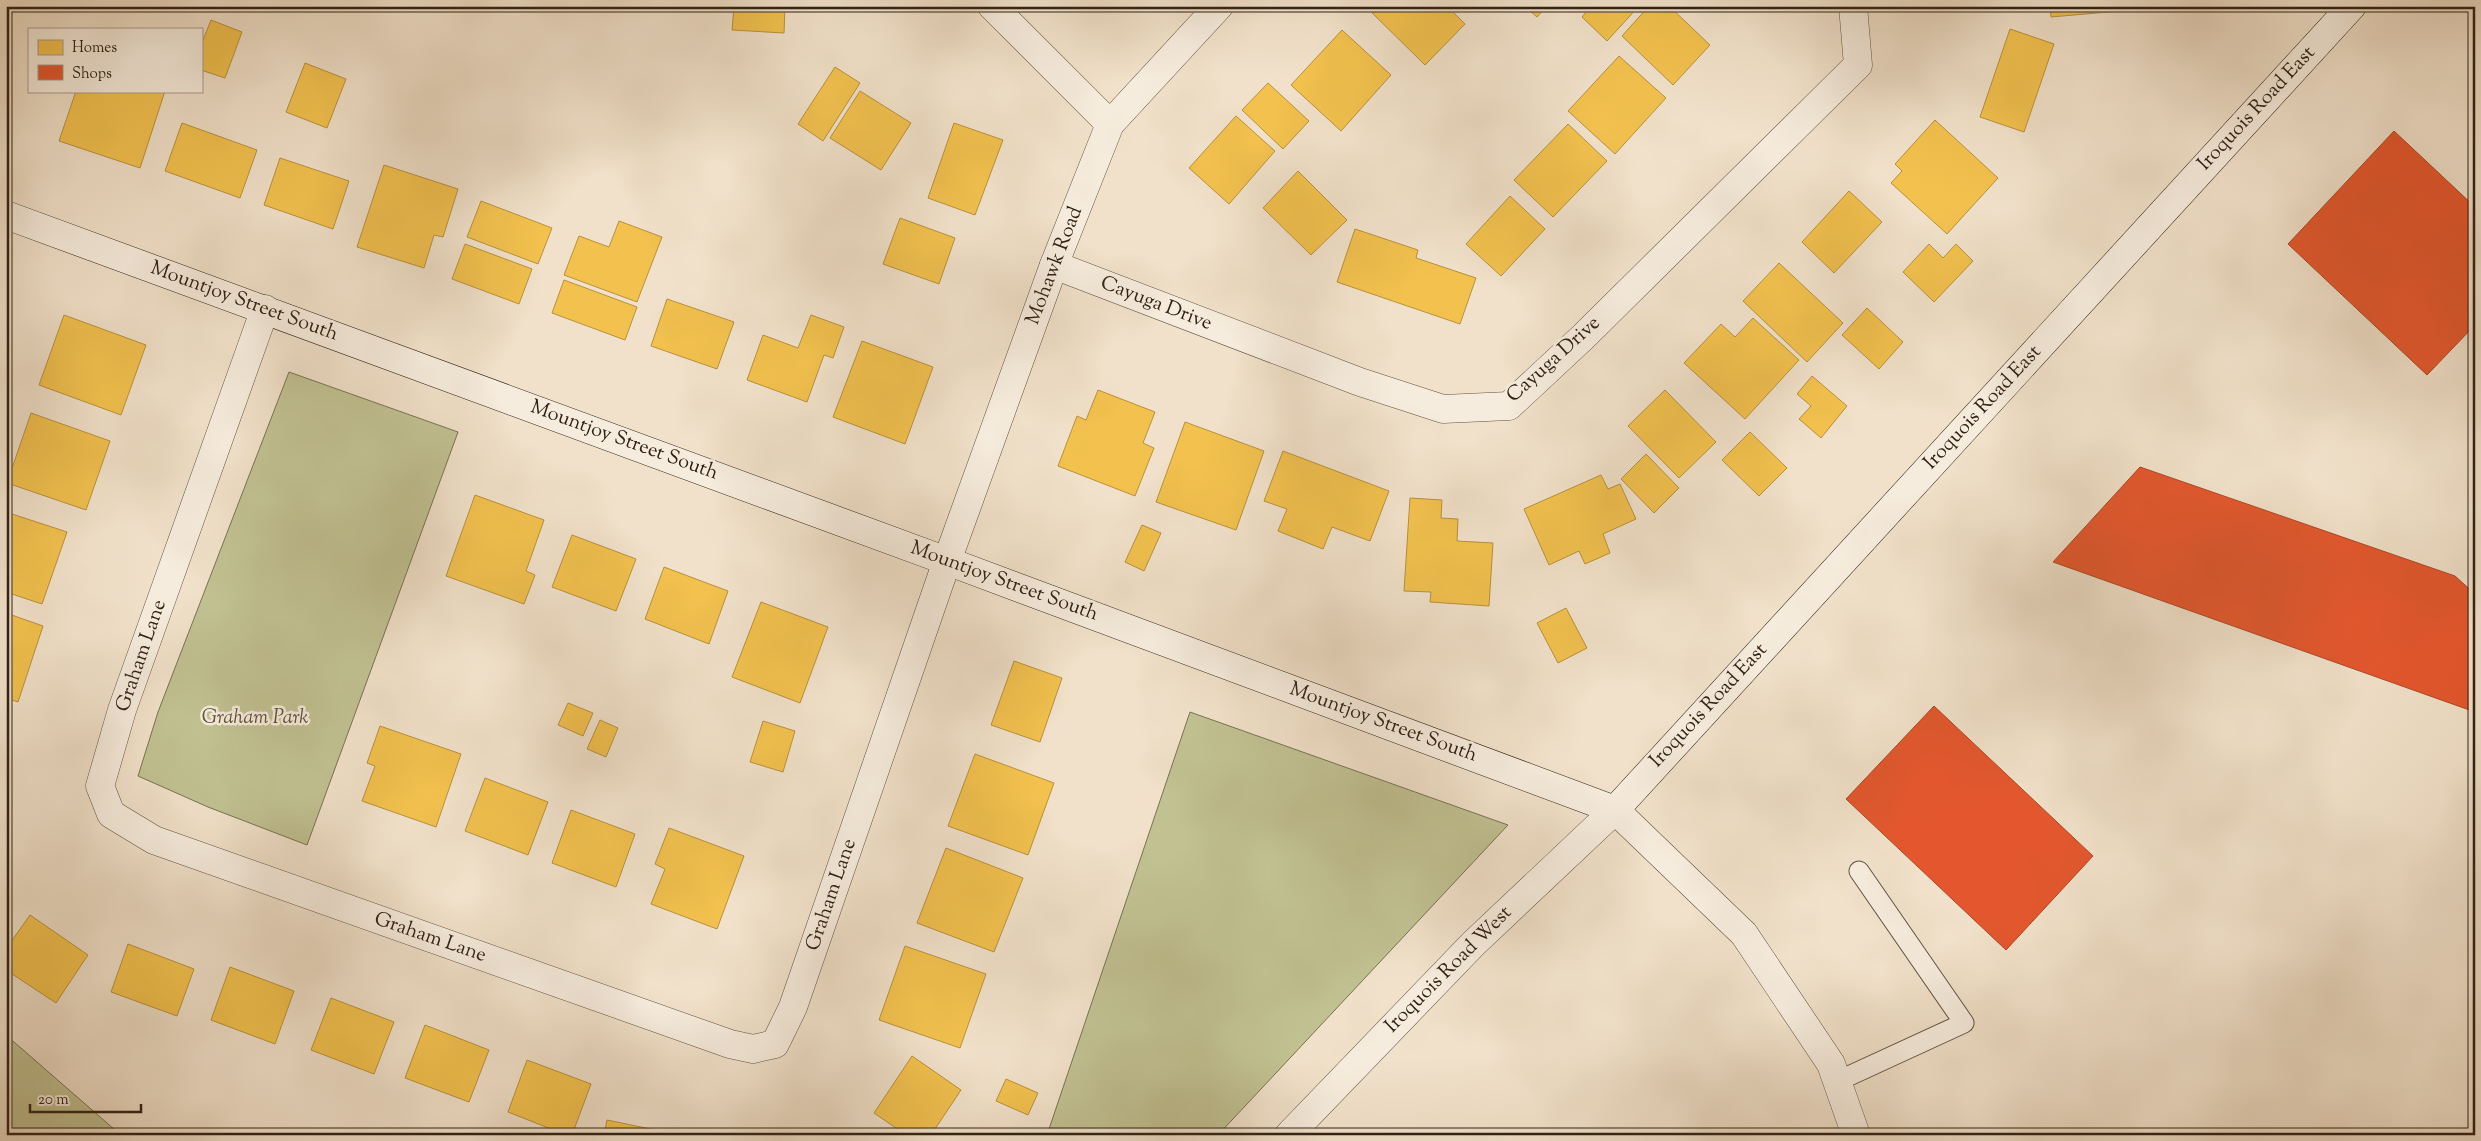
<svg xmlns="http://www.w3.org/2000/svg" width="2481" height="1141" viewBox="0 0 2481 1141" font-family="'Sorts Mill Goudy',serif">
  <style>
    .green { fill: #c1c192; stroke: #787254 }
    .homes { fill: #f2c14e; stroke: #b8913d }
    .shops { fill: #e4572e; stroke: #ae4726 }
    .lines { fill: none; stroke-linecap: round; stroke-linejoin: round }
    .lane-casing { stroke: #605242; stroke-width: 21 }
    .street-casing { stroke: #605242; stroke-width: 29 }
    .secondary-casing { stroke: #302215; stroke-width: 29 }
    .lane { stroke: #f6ecdd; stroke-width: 19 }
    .street { stroke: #f6ecdd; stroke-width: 28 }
    .secondary { stroke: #f6ecdd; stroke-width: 28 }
    .labels { text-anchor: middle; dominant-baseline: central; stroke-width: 5; stroke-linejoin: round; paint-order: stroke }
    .street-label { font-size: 20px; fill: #302215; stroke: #f6ecdd }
    .park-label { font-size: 20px; font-style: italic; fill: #5c523a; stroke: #f6ecdd }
  </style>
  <rect width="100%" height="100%" fill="#f1e1ca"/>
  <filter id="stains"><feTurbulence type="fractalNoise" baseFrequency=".004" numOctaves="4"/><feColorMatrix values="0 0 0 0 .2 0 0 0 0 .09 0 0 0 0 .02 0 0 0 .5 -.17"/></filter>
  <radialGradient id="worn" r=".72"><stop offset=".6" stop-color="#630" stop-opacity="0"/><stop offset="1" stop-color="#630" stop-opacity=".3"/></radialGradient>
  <g class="green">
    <polygon points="289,372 458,432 307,845 208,807 138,776 158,712"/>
    <polygon points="1190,712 1508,825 1218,1135 1047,1135"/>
    <polygon points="6,1035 115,1130 128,1135 6,1135"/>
  </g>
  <g class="homes">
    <polygon points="734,6 785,6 784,33 732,30"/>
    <polygon points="1365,6 1447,6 1465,24 1425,65"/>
    <polygon points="1524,6 1547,6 1537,17"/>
    <polygon points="1591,6 1639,6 1607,41 1582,17"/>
    <polygon points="1649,6 1669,6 1710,45 1673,85 1622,36"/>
    <polygon points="2050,6 2131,6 2131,10 2051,17"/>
    <polygon points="211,20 242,32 225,78 201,70 201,45"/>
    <polygon points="2010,29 2054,44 2024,132 1980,117"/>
    <polygon points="1342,30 1391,75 1341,131 1291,85"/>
    <polygon points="1619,56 1666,98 1615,154 1568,111"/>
    <polygon points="305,63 346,79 327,128 286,112"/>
    <polygon points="835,67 860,83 823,141 798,124"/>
    <polygon points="1268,83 1309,121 1283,149 1242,110"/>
    <polygon points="76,91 165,91 140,168 59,141"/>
    <polygon points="860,91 911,123 881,170 830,138"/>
    <polygon points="1236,116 1275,151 1229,204 1189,168"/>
    <polygon points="1935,120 1998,178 1947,234 1891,183 1902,171 1895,164"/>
    <polygon points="182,123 257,150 240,198 165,171"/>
    <polygon points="954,123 1003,140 975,215 928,198"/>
    <polygon points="1568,124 1607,161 1553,217 1514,180"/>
    <polygon points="280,158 349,181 333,229 264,205"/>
    <polygon points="384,165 458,189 443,237 434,235 424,268 357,247"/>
    <polygon points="1298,171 1347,220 1311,255 1263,208"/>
    <polygon points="1849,191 1882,222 1834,273 1802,242"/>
    <polygon points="1510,196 1545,229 1501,276 1466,244"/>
    <polygon points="481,201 552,228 538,264 467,237"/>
    <polygon points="900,218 955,238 939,284 883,264"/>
    <polygon points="619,221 662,237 637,302 564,275 579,236 609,247"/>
    <polygon points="1355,229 1418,250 1416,258 1476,278 1460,324 1337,282"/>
    <polygon points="465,244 532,269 519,304 452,279"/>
    <polygon points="1929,244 1943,258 1956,244 1973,261 1934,302 1903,272"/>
    <polygon points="1779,263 1843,323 1807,362 1743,301"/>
    <polygon points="564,280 637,307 625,340 552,313"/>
    <polygon points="667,299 734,322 717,369 651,346"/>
    <polygon points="1867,308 1903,342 1879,369 1842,335"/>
    <polygon points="64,315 146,345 121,415 39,385"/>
    <polygon points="811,315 844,327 833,358 824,355 807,402 747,380 763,335 798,348"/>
    <polygon points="1753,318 1799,360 1745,419 1684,363 1721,324 1735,337"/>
    <polygon points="862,341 933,367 905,444 833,417"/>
    <polygon points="1812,376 1847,406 1821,438 1799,419 1811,406 1797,394"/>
    <polygon points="1098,390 1155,412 1143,443 1154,448 1135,496 1058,466 1077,416 1086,420"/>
    <polygon points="1665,390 1716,442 1679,478 1628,426"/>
    <polygon points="31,413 110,441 86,510 7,483"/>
    <polygon points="1185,422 1264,451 1236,530 1156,502"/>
    <polygon points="1750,432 1787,468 1759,496 1722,460"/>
    <polygon points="1283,451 1389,491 1370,541 1332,527 1323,549 1278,531 1287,509 1264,501"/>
    <polygon points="1646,454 1679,488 1654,513 1621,479"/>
    <polygon points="1601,475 1608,489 1620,484 1636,519 1603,534 1610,553 1585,564 1579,551 1549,565 1524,509"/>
    <polygon points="475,495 544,520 526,571 535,575 524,604 446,576"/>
    <polygon points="1410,498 1442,500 1441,518 1458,519 1457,541 1493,543 1489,606 1430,602 1431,592 1404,591"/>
    <polygon points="6,512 67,532 42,604 6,592"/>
    <polygon points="1142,525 1161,533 1144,571 1125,562"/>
    <polygon points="572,535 636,559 616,611 552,587"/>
    <polygon points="664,567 728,591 709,644 645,619"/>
    <polygon points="761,602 828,627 800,703 732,677"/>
    <polygon points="1566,608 1587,648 1558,663 1537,623"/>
    <polygon points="6,613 43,626 18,702 6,698"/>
    <polygon points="1014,661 1062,678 1040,742 991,725"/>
    <polygon points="568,703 593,713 583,736 558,725"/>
    <polygon points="600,720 618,728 606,757 587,749"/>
    <polygon points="763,721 795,731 783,772 750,762"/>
    <polygon points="380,726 461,754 436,827 362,801 375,766 367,763"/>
    <polygon points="975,754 1054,783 1028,855 948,826"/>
    <polygon points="485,778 548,802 528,855 465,831"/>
    <polygon points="571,810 635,834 616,887 552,863"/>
    <polygon points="669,828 744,856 717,929 651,904 665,869 655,864"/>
    <polygon points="946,848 1023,878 994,952 917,923"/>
    <polygon points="30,915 88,955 56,1003 6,970 6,949"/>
    <polygon points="128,944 194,969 177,1016 111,992"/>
    <polygon points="905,946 986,974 960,1048 879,1020"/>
    <polygon points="230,967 294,991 275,1044 211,1020"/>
    <polygon points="331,998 394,1022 374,1074 311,1050"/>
    <polygon points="425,1025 489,1050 469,1102 405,1078"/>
    <polygon points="912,1056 961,1090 931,1135 906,1135 874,1113"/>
    <polygon points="527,1060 591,1084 572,1135 566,1135 508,1112"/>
    <polygon points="1006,1079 1038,1093 1028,1115 996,1101"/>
    <polygon points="607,1120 670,1133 669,1135 604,1135"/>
  </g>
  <g class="shops">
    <polygon points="2394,131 2475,207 2475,325 2427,375 2288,244"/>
    <polygon points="2140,467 2455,576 2475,594 2475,712 2053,562"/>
    <polygon points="1934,706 2093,856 2006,950 1846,799"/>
  </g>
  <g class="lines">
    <defs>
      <polyline id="lane" points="1838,1081 1964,1023 1859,871"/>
      <g id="street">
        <polyline points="992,6 1110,124"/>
        <polyline points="1054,265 1360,382 1443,409 1509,406 1583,337 1858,65 1853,6"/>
        <polyline points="265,309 122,710 100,786 111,814 154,840 730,1044 753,1049 775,1044 793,1007 947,561 1054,265 1110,124 1219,6"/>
        <polyline points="1289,1135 1473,944 1615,810 1744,934 1831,1064 1856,1135"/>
      </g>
      <polyline id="secondary" points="6,215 947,561 1615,810 2352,6"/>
    </defs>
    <use href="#lane" class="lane-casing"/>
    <use href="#street" class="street-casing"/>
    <use href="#secondary" class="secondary-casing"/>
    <use href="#lane" class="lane"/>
    <use href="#street" class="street"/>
    <use href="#secondary" class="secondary"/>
  </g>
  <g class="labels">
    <g class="street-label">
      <text transform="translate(2257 109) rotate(-47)">Iroquois Road East</text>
      <text transform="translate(1055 266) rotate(-69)">Mohawk Road</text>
      <text transform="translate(244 302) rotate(20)">Mountjoy Street South</text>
      <text transform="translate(1156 304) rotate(21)">Cayuga Drive</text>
      <text transform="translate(1554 360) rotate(-42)">Cayuga Drive</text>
      <text transform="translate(1983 408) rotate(-47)">Iroquois Road East</text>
      <text transform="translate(624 441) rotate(20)">Mountjoy Street South</text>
      <text transform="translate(1004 582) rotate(20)">Mountjoy Street South</text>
      <text transform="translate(142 656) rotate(-71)">Graham Lane</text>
      <text transform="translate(1709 706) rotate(-47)">Iroquois Road East</text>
      <text transform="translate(1383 723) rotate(20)">Mountjoy Street South</text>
      <text transform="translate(832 895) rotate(-71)">Graham Lane</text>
      <text transform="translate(430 938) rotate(19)">Graham Lane</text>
      <text transform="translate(1449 970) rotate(-45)">Iroquois Road West</text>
    </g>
    <g class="park-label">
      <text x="255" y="718">Graham Park</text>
    </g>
  </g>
  <rect width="2481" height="1141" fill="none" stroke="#f1e1ca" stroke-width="25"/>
  <rect x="8" y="8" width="2466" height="1126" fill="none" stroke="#302215" stroke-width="2.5"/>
  <rect x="12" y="12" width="2456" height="1116" fill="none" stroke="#302215"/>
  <rect x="28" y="28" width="175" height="65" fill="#f6ecdd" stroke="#a79b8d"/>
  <rect x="38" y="40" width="25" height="15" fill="#f2c14e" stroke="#a79b8d"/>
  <text x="72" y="52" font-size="15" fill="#302215">Homes</text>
  <rect x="38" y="65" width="25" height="15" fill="#e4572e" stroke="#a79b8d"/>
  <text x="72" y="78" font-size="15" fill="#302215">Shops</text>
  <path d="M30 1104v8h111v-8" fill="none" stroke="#302215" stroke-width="2.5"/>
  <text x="38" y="1104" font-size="15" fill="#302215" stroke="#f6ecdd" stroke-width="4" paint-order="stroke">20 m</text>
  <rect width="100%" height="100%" filter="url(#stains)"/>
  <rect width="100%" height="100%" fill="url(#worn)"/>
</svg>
